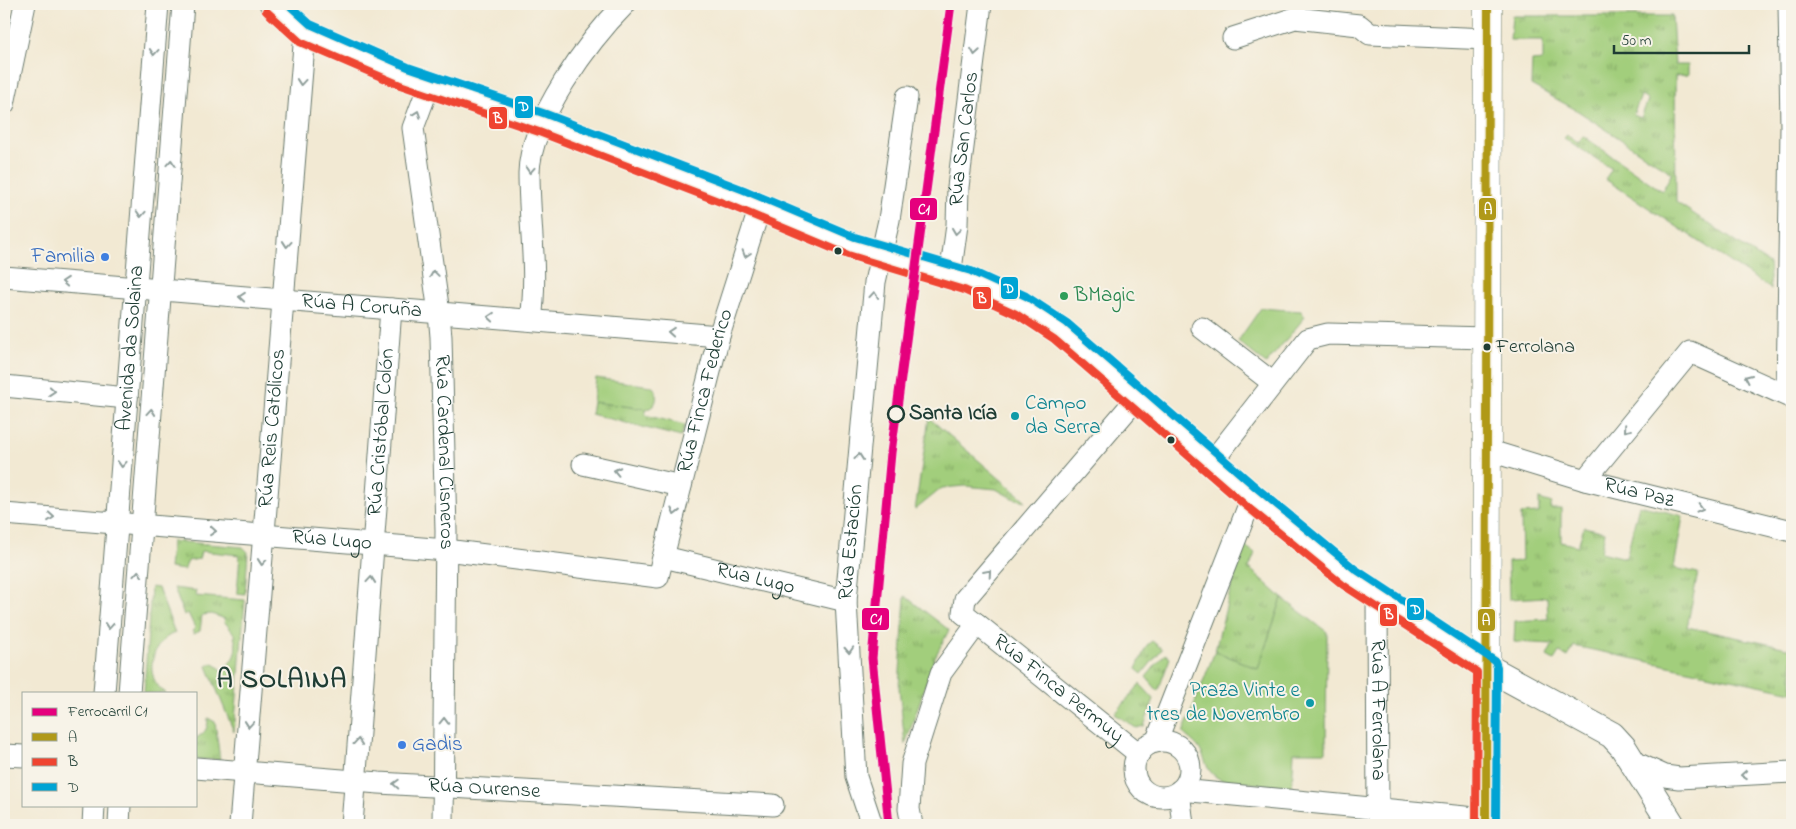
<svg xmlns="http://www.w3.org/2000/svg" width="1796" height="829" viewBox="0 0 1796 829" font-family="'Indie Flower',sans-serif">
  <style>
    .grass { fill: url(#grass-tufts); stroke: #608658; fill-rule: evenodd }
    .park { fill: #a2ce7b; stroke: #608658 }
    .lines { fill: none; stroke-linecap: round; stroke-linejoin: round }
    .minor-casing { stroke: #69796c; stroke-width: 23 }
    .tertiary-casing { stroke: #69796c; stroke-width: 28 }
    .primary-casing { stroke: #69796c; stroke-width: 29 }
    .minor { stroke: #fff; stroke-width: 21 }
    .tertiary { stroke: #fff; stroke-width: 26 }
    .primary { stroke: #fff; stroke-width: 28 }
    .bus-1-casing { stroke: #f7f3e8; stroke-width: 11 }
    .bus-2-casing { stroke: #f7f3e8; stroke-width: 11 }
    .bus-3-casing { stroke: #f7f3e8; stroke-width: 11 }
    .bus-1 { stroke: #b09919; stroke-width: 8 }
    .bus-2 { stroke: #ef4430; stroke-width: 8 }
    .bus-3 { stroke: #00a3d4; stroke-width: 8 }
    .rail-1-casing { stroke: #f7f3e8; stroke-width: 12 }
    .rail-1 { stroke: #e5007d; stroke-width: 9 }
    .oneway { stroke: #8f9e9a }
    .bus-dot { fill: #1f3d34; stroke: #f7f3e8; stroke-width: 2 }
    .shop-dot { fill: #3f7fe0; stroke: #f7f3e8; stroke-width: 2 }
    .leisure-dot { fill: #2e9e5b; stroke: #f7f3e8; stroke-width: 2 }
    .stop-dot { fill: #f7f3e8; stroke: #1f3d34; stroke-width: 2.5 }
    .culture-dot { fill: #0f9aa8; stroke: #f7f3e8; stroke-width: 2 }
    .labels { text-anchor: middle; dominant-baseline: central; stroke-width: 4; stroke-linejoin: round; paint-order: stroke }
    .bus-label { font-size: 20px; fill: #1f3d34; stroke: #f7f3e8; text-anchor: start }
    .street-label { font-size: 21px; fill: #1f3d34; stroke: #f7f3e8 }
    .shop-label { font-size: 21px; fill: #366cbe; stroke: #f7f3e8; text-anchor: end }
    .leisure-label { font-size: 21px; fill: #27864d; stroke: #f7f3e8; text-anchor: start }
    .culture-label { font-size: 21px; fill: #0d838f; stroke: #f7f3e8; text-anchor: start }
    .stop-label { font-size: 21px; font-weight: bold; fill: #1f3d34; stroke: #f7f3e8; text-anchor: start }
    .district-label { font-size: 26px; font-weight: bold; letter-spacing: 1px; fill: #1f3d34; stroke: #f7f3e8 }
    .line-badge { stroke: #f7f3e8; stroke-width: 2 }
    .badge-label { font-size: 14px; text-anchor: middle; font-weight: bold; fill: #fff }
  </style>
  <defs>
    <pattern id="grass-tufts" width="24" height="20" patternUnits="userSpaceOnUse" patternTransform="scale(1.25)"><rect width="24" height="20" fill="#a2ce7b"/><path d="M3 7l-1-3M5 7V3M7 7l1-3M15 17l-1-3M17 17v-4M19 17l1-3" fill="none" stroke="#83a866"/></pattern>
  </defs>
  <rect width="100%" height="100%" fill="#f7f3e8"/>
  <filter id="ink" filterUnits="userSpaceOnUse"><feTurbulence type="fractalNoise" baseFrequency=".02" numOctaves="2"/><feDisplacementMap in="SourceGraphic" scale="10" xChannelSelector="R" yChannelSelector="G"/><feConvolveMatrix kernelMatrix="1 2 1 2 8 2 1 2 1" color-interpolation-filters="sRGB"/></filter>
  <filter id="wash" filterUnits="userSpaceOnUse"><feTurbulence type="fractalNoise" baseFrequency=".0096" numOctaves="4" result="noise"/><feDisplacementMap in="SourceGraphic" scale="20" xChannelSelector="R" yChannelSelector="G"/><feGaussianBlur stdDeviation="1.12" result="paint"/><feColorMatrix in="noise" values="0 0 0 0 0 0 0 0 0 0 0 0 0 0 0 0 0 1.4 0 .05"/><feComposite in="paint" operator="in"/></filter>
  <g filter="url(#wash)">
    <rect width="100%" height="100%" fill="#f2e9d3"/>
    <g class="grass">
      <path d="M1512,16H1672L1675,65H1688V75L1675,76L1676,202L1769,264L1771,289L1605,179L1612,169L1564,138L1567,135L1578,143L1583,136L1662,191L1672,173L1578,111L1531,85L1532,61L1543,60V40H1510ZM1641,96L1648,100L1641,118L1633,115Z"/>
      <polygon points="593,402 647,409 645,415 685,425 681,437 591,414"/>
      <polygon points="929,418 1026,501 1012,498 996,489 965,486 942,488 915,510"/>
      <polygon points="1539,499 1552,503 1550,509 1561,509 1561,542 1578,546 1584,527 1605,532 1601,552 1626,558 1639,505 1683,516 1674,568 1698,573 1687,627 1792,649 1792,692 1574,646 1568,657 1559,652 1554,660 1547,656 1553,644 1514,642 1515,621 1548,619 1547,597 1509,599 1508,562 1522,561 1521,514 1539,513"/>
      <polygon points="172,541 243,547 248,552 245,594 237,593 240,555 201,551 199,559 188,561 184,570 169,568"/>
      <polygon points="1242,544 1255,553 1249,568 1282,598 1258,669 1215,651"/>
      <path d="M151,587L158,588L175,633C151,641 142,678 166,693H144Z"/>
      <path d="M174,588L196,591L195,596L245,600L234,732L207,666L213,663L222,670C233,662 239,651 234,637L236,636L224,621L225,619L212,614L202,615L200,631L194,634L192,631L195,628L188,613L184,615Z"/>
      <polygon points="905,596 949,630 935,657 905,745 899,687"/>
      <polygon points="1152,641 1162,649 1142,674 1136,669 1147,645"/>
      <polygon points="1165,654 1170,658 1158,691 1146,677"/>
      <polygon points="1140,684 1154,699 1144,726 1136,728 1115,714"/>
      <path d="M208,718L215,722L220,760L196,759V738C205,733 208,729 208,718Z"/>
    </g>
    <g class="park">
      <polygon points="1261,308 1301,311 1305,317 1266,364 1238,341"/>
      <path d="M596,378L651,386L656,390C657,399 657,406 647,409L593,402Z"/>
      <path d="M1282,598L1327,632L1326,752H1294L1292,787L1224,781C1204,773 1208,761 1198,747C1194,742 1187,737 1183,733L1215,651L1258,669Z"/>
    </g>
  </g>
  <g filter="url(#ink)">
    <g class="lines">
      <defs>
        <g id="minor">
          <polyline points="1233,38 1295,18 1359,25 1370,34 1488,39"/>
          <path id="s1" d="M429,85L413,128L439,313L441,337L446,531L443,825"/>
          <polyline points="4,104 25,4"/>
          <path id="s2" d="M953,276L952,262L957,225L958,187L981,4"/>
          <path id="s3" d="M4,277L719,336"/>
          <path d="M531,320C538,271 529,222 529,173C530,120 589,40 625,4"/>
          <polyline points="1202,328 1273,383"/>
          <polyline points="4,386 127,398"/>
          <polyline points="1787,395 1791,127 1789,4"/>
          <path id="s4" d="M1487,450L1585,480L1792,531"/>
          <polyline points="1212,462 1308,339 1328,334 1487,338"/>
          <polyline points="583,464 681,486"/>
          <polyline points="1585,480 1690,352 1792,398"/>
          <path id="s5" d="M4,514L446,550L658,577L719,336L760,207"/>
          <path id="s6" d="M664,557L846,601"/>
          <path id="s7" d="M1377,595L1378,825"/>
          <path id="s8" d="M977,624L1139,754"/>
          <path id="s9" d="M104,693L158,4"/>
          <polyline points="129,693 183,4"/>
          <circle cx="1162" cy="769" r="28"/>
          <polyline points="1156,742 1252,497"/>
          <polyline points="4,755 24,756"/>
          <polyline points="1632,761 1665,776 1679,778 1792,772"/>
          <path id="s10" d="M196,768L379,783L773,805"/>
          <polyline points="1181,790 1486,819"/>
          <polyline points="1179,791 1183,825"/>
          <polyline points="93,825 94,805"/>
          <polyline points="119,825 120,805"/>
          <path id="s11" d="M240,825L305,33"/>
          <path id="s12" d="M352,825L391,309"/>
          <path id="s13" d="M872,825L856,777L846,601L875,282L889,220L907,97"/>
          <polyline points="912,825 909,809 912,764 941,673 977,624 963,613 965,599 1137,398"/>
        </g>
        <polyline id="tertiary" points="273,4 305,33 404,76 542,123 740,199 852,246 979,285 1021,305 1060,331 1252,497 1349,577 1487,667 1612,735 1623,747 1672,825"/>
        <polyline id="primary" points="1486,825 1488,4"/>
      </defs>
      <use href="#minor" class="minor-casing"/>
      <use href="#tertiary" class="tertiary-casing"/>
      <use href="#primary" class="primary-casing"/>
      <use href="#minor" class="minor"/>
      <use href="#tertiary" class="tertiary"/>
      <use href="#primary" class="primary"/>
      <defs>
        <polyline id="bus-1" points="1486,825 1488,4"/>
        <polyline id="bus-2" points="266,11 300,42 400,85 539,132 736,208 848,255 964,290 1016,314 1054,339 1245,505 1343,585 1477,672 1476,825"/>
        <polyline id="bus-3" points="288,4 310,24 408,67 546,114 744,190 855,237 971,271 1026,296 1067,323 1258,489 1355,569 1495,661 1497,667 1496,825"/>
      </defs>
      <use href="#bus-1" class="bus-1-casing"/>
      <use href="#bus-2" class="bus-2-casing"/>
      <use href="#bus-3" class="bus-3-casing"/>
      <use href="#bus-1" class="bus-1"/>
      <use href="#bus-2" class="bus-2"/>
      <use href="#bus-3" class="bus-3"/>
      <defs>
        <polyline id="rail-1" points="889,825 872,658 891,453 951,4"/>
      </defs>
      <use href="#rail-1" class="rail-1-casing"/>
      <use href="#rail-1" class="rail-1"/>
    </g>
    <defs><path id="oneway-chevron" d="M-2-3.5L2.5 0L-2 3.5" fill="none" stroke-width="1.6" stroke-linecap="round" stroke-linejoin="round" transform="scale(1.25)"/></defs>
    <g class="oneway">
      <use href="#oneway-chevron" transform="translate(154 52) rotate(95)"/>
      <use href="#oneway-chevron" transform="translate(975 52) rotate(99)"/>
      <use href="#oneway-chevron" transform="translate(301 82) rotate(95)"/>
      <use href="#oneway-chevron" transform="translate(417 114) rotate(-71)"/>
      <use href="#oneway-chevron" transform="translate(171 163) rotate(-86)"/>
      <use href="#oneway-chevron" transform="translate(530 170) rotate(94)"/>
      <use href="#oneway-chevron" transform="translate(141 214) rotate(94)"/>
      <use href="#oneway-chevron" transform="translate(956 231) rotate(98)"/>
      <use href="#oneway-chevron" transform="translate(287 244) rotate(95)"/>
      <use href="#oneway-chevron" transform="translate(746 254) rotate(108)"/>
      <use href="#oneway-chevron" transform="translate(434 274) rotate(-98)"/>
      <use href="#oneway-chevron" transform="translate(65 282) rotate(-175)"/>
      <use href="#oneway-chevron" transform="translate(874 295) rotate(-85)"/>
      <use href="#oneway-chevron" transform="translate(242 297) rotate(-175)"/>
      <use href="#oneway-chevron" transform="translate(491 317) rotate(-175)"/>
      <use href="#oneway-chevron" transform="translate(671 332) rotate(-175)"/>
      <use href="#oneway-chevron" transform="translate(1748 378) rotate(-156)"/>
      <use href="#oneway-chevron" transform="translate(52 391) rotate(5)"/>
      <use href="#oneway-chevron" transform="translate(151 412) rotate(-85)"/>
      <use href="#oneway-chevron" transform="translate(1627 429) rotate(130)"/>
      <use href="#oneway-chevron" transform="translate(859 457) rotate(-85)"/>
      <use href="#oneway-chevron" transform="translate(122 464) rotate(94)"/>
      <use href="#oneway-chevron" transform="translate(617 471) rotate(-168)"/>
      <use href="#oneway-chevron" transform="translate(1700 508) rotate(14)"/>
      <use href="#oneway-chevron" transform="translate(675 512) rotate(104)"/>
      <use href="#oneway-chevron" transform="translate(51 517) rotate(5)"/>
      <use href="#oneway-chevron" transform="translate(213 531) rotate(5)"/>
      <use href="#oneway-chevron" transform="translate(262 562) rotate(95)"/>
      <use href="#oneway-chevron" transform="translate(988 573) rotate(-49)"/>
      <use href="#oneway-chevron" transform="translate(138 574) rotate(-86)"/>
      <use href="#oneway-chevron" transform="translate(371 580) rotate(-85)"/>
      <use href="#oneway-chevron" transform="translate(109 626) rotate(95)"/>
      <use href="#oneway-chevron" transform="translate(849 650) rotate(87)"/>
      <use href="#oneway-chevron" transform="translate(444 721) rotate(-89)"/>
      <use href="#oneway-chevron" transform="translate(249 724) rotate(95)"/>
      <use href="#oneway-chevron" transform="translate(358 742) rotate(-85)"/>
      <use href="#oneway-chevron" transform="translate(1744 775) rotate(176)"/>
      <use href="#oneway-chevron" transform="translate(396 784) rotate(-177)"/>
    </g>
  </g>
  <g class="bus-dot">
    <circle cx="838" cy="251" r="4.5"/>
    <circle cx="1487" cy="347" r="4.5"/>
    <circle cx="1171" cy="440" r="4.5"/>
  </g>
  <g class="shop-dot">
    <circle cx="105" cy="257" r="5"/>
    <circle cx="402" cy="745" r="5"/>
  </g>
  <circle class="leisure-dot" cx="1064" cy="296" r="5"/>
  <circle class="stop-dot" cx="896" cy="414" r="8"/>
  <g class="culture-dot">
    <circle cx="1015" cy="416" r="5"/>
    <circle cx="1310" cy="703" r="5"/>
  </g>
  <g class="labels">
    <g class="bus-label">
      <text x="1496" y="347">Ferrolana</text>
    </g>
    <g class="street-label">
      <text stroke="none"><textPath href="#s2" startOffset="138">Rúa San Carlos</textPath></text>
      <text stroke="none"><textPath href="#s3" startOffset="359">Rúa A Coruña</textPath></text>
      <text stroke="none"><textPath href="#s9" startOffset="346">Avenida da Solaina</textPath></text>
      <text stroke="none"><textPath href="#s5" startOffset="849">Rúa Finca Federico</textPath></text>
      <text stroke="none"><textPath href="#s11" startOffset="398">Rúa Reis Católicos</textPath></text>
      <text stroke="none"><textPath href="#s12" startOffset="394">Rúa Cristóbal Colón</textPath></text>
      <text stroke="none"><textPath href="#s1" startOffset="372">Rúa Cardenal Cisneros</textPath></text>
      <text stroke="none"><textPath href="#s4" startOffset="158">Rúa Paz</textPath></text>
      <text stroke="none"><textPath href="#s5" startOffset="329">Rúa Lugo</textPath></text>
      <text stroke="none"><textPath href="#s13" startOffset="286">Rúa Estación</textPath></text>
      <text stroke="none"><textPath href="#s6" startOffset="94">Rúa Lugo</textPath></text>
      <text stroke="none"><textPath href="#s8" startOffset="104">Rúa Finca Permuy</textPath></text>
      <text stroke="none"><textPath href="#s7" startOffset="115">Rúa A Ferrolana</textPath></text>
      <text stroke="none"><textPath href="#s10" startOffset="289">Rúa Ourense</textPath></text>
    </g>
    <g class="shop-label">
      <text x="95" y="257">Familia</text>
      <text x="412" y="745" text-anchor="start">Gadis</text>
    </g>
    <g class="leisure-label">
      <text x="1074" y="296">BMagic</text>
    </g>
    <g class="culture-label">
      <text x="1025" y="404">Campo<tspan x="1025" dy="24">da Serra</tspan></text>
      <text x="1300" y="691" text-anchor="end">Praza Vinte e<tspan x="1300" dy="24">tres de Novembro</tspan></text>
    </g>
    <g class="stop-label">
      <text x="909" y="414">Santa Icía</text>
    </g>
    <g class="district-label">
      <text x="282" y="681">A SOLAINA</text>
    </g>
  </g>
  <g class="line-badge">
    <rect x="514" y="95" width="20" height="24" rx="5" fill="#00a3d4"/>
    <rect x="488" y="106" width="20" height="24" rx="5" fill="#ef4430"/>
    <rect x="909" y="197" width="29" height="24" rx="5" fill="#e5007d"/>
    <rect x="1478" y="197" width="19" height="24" rx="5" fill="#b09919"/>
    <rect x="1000" y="276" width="19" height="24" rx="5" fill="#00a3d4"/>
    <rect x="972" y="286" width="20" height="24" rx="5" fill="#ef4430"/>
    <rect x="1406" y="597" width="19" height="24" rx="5" fill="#00a3d4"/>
    <rect x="1379" y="603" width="19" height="24" rx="5" fill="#ef4430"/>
    <rect x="861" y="607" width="29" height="24" rx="5" fill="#e5007d"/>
    <rect x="1477" y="608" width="19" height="24" rx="5" fill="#b09919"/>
  </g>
  <g class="badge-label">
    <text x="524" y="111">D</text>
    <text x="498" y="123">B</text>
    <text x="924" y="214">C1</text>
    <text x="1488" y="214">A</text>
    <text x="1009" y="293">D</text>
    <text x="982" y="303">B</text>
    <text x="1416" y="614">D</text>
    <text x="1389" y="619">B</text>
    <text x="876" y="624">C1</text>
    <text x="1486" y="625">A</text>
  </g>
  <rect width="1796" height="829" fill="none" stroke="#f7f3e8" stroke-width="20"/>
  <rect x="22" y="692" width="175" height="115" fill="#f7f3e8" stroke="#a1aaa0"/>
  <rect x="32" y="708" width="25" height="8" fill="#e5007d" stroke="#a1aaa0"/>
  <text x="68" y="716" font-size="15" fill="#1f3d34">Ferrocarril C1</text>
  <rect x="32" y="733" width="25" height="8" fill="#b09919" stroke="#a1aaa0"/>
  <text x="68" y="742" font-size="15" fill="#1f3d34">A</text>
  <rect x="32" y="758" width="25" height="8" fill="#ef4430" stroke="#a1aaa0"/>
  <text x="68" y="766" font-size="15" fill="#1f3d34">B</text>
  <rect x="32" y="783" width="25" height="8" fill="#00a3d4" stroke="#a1aaa0"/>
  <text x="68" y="792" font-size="15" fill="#1f3d34">D</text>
  <path d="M1614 45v8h135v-8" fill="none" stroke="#1f3d34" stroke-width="2.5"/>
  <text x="1621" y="45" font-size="15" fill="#1f3d34" stroke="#f7f3e8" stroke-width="4" paint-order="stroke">50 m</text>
</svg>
